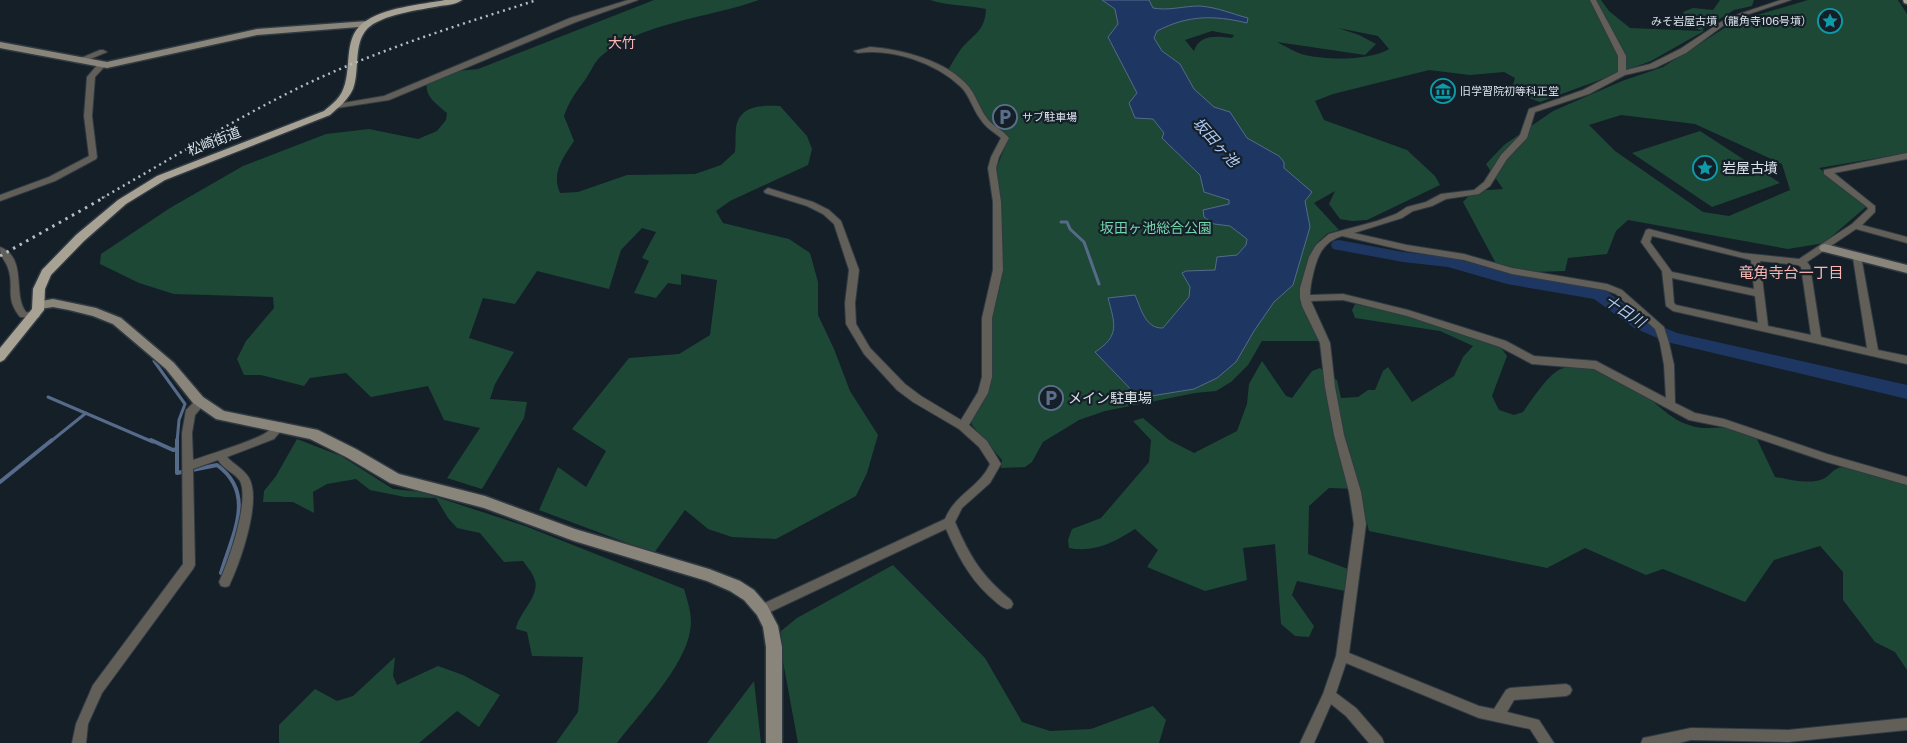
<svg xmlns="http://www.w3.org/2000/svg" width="1907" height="743" viewBox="0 0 1907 743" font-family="'Public Sans','Noto Sans JP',sans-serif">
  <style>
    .green { fill: #1d4836; fill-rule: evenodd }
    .water { fill: #1e3762; stroke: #566a8a }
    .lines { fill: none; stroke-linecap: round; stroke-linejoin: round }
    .stream-far1 { stroke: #566a8a; stroke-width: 3 }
    .stream { stroke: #566a8a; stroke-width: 4 }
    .river { fill: #1e3762; fill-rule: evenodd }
    .street-casing { stroke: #303a43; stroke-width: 2 }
    .secondary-casing { stroke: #303a43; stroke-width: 3 }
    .primary-casing { stroke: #303a43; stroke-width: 3 }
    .street { fill: #625f59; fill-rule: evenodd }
    .secondary { fill: #8a857a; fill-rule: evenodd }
    .primary { fill: #a8a294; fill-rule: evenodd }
    .rail-far1 { stroke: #b4bcc4; stroke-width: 2.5; stroke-dasharray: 2 4; stroke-linecap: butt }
    .rail { stroke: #b4bcc4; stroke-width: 3; stroke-dasharray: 2.5 5; stroke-linecap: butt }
    .labels { text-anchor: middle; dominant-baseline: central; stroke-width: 4.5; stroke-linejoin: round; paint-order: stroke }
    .far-poi-label { font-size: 11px; fill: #dae1e8; stroke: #141f28; text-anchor: start }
    .far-quarter-label { font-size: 14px; fill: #fbb6b3; stroke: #141f28 }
    .street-label { font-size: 14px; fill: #dae1e8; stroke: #141f28 }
    .poi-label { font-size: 14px; fill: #dae1e8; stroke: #141f28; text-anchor: start }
    .park-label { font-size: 14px; fill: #74d6ab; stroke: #141f28 }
    .water-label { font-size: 15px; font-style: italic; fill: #b2ccf8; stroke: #141f28 }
    .neighbourhood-label { font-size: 15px; fill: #fbb6b3; stroke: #141f28 }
  </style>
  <rect width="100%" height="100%" fill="#141f28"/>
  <g class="green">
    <path d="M654,0H759C712,17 638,23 600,57C594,63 590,73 585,80C576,92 569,101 564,116L574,141C563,158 551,173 560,193L578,192L627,175L695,174L721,165L735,152C736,144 735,136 736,128C739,105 762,105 780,106L807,136L812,149L808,165L730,201L716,211L723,223L789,239L810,253L818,282V315L834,349L850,391L878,435L867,473L856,496L776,539L732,537L708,529L685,510L654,553L539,510L558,467L586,487L606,451L572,429L629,358L679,354L710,335L717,280L681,274V285L668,283L656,298L634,293L649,261L642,258L656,232L642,228L621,250L609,289L537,271L515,304L483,298L469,338L514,352L495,384L490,399L527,402L524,418L482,489L447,478L480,428L444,420L428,386L371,397L346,373L310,378L304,386L261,375H244L237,359L246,341L274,308L273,297L174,294L139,283L100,264L101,254L170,208L243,166L326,134L369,129L418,139L437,131L446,120L447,113C437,104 422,95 428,80L446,72L478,69Z"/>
    <path d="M930,0H1601L1609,11L1630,28L1702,31L1693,27L1683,12L1693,8L1713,10L1720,0H1754L1752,6L1734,10L1702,30L1704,31L1651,61L1540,102L1520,95L1513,85L1515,78L1504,72L1470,75L1429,70L1333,94L1315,101L1324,120L1407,150L1435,176L1440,185L1367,220L1352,221L1340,219L1329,204L1335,191L1314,203L1339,230L1328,233L1315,245L1300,291L1301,303L1321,341H1262L1248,365L1231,382L1216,391L1195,393L1105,411L1079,420L1043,442L1032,462L1025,467L1001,468L1002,460L972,425L971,419L982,405L990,387L992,318L1003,268L999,191L996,169L1009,137L989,121L968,86L948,70C952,63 956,56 961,49C973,34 985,32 986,9C967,5 949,6 930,0ZM1338,28L1378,36L1389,49C1369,61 1328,60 1305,55C1296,53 1285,46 1277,42L1365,55L1376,44L1359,35ZM1212,31L1234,35L1232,38C1218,36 1199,34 1194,51L1185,40Z"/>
    <path d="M1808,0H1898L1907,14V153L1819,168L1867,206L1824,243L1788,249L1628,220L1616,231L1607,254L1568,258L1565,271L1501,273L1463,202L1473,191L1503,189L1486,164L1504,145L1553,111L1622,81L1663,67L1734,22ZM1621,115L1695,124L1782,164L1790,190L1729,216L1703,212L1615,151L1589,125Z"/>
    <polygon points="1700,131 1780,183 1712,207 1632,153"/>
    <path d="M1355,304L1406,315L1499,345L1507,356L1492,396L1499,410L1514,415L1523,412C1531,401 1546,378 1557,371C1581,355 1632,385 1651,400C1664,410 1673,420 1689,425C1702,430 1713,427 1727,428C1736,429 1747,434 1756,437L1775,477C1789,479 1809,485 1823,479C1830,476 1833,468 1842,467L1907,484V670L1895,652L1875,642L1843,600V572L1820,546L1774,560L1745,602L1663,569L1646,575L1585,548L1547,568L1369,531L1358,489L1329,488L1309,506L1308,554L1348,569L1345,591L1297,581L1292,595L1314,626L1309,637L1295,636L1281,624L1275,544L1243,548L1247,580L1205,591L1147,567L1158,550L1135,529C1114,542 1095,553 1069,548L1068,540L1072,529L1101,518L1149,462L1151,440L1133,421L1143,418L1169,440L1194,453L1237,431L1247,404L1249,384L1262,361L1286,396L1292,398L1312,371L1320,368L1337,380L1341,398L1358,397L1368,390H1375L1383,371L1388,367L1412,402L1454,376L1463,357L1473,346L1440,331L1355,318L1352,310Z"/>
    <path d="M297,439L341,456L393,489L421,492L525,526L684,589C688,603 693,616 690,631C685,666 639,714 617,743H556L578,712L583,657L532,656L527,632L516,629C518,613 542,595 534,578C532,572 527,567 523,561L504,562L480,533L457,528L448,518L436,498L405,497L370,490L356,479L327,484L313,492L314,513L293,502H263L264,491L276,476Z"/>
    <polygon points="893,565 985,658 1022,722 1050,731 1091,729 1153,706 1166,720 1159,743 798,743 782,656 781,631 797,618"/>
    <polygon points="395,657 393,676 397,685 438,666 463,675 500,695 479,727 457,711 419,743 279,743 279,725 315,689 337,701 353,696"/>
    <polygon points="754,681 761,743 707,743"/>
  </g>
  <path class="water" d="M1102,0H1149L1153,8C1168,11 1184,6 1199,6C1217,7 1232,14 1248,18L1247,23C1214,15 1188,15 1157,31L1154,38L1162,51L1180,64L1194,89L1214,107L1230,112L1247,138L1279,156L1284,162V168L1312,192L1305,201L1310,227L1293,285L1274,302L1254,331L1236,362L1217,378L1194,389L1139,398L1095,352C1120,336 1115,324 1108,298L1135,295C1141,308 1145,329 1163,328L1189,297L1190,287L1182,273L1186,271L1215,270L1217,257L1237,255L1246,245L1247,239L1230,226L1214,224L1204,217L1203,210L1229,204V200L1204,192L1200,175L1162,138L1164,133L1153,119L1135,118L1129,103L1137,93L1108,37L1118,24L1115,9Z"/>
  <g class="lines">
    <g class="stream-far1">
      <polyline points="1061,222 1067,222 1070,229 1084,242 1099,284"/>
      <polyline points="154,361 185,404 179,420 177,442"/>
      <polyline points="48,397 153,442"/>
      <polyline points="50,442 86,413"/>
    </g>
    <g class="stream">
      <polyline points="151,440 173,450 177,449"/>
      <path d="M177,440V473L217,465C257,494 232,535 221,573"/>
      <polyline points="0,482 52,440"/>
    </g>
    <polygon class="river" points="1339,240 1403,252 1448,257 1507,272 1599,288 1605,290 1646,320 1677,333 1907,385 1907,399 1667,342 1634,328 1594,299 1507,284 1448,267 1403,262 1333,249 1331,245 1333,241"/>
    <defs>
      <g id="street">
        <polygon points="628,0 638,0 576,22 389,100 337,108 333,106 337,104 384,96 570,18"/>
        <path d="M1590,0H1596L1626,56V70L1650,64L1680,49L1727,18L1781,0H1791L1731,20L1686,53L1655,68L1625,75L1589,94L1535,112L1527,138L1507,159L1490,186L1479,194L1446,199L1432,206L1413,211L1402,218L1354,233L1407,245L1464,254L1512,268L1607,284L1622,290L1664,327L1669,343L1674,365L1675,403L1695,413L1724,419L1827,454L1907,477V485L1827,462L1724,427L1689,420L1594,369L1532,364L1500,347L1407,316L1343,300L1311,301L1330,343L1335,387L1344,435L1361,492L1366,524L1349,653L1479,706L1494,709L1506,690L1510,688L1566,684L1570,686L1572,690L1570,694L1566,696L1514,700L1507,712L1539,720L1554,743H1539L1530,729L1479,718L1346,663L1336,693L1356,708L1382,738L1384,743H1369L1346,716L1331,704L1314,743H1300L1323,694L1336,656L1354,524L1349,492L1334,435L1325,387L1320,343L1302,306L1300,298V288L1309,257L1316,245L1329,234L1377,221L1396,214L1407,207L1426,202L1441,194L1474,190L1484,182L1501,155L1520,135L1529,109L1583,90L1618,72V56ZM1342,236L1407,251L1464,260L1512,274L1605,290L1616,294L1655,329L1660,343L1664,365L1666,398L1596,361L1534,356L1506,341L1408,310L1343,294L1310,295C1310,284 1316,257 1323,249C1327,243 1335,238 1342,236Z"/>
        <path d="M870,47C901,49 948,61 969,87C976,96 979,107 986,117C992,126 1003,130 1009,138L999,157L996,168L1001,202L1003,270L992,318V377L988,393L969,425L987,441L1001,464L990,483L962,508L955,522C970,557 981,575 1011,600L1013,604L1011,608L1007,609C1000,607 994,600 988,595C968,576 957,554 946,529L766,614L762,615L758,614L756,610L758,606L945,519C955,494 980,487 990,464L979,447L959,429L913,402L897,390L864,354L846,324L845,303L849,270L834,224L823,214L807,206L765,193L764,191L768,188L813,202L829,210L841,221L859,270L855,303L856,324L870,348L905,384L921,396L961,420L978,392L982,377V318L993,270V202L988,168L991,157L1001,138C994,132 986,128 981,120C973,110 970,96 961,87C936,63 892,48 858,53L854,51Z"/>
        <polygon points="100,50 103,50 107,52 83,62 80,62 76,60"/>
        <polygon points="99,63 102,63 106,65 95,77 92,116 97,157 96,159 55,181 0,201 0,195 49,177 89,156 84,116 87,77"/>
        <path d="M1907,153V159L1834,173L1875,206V212L1862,225L1907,237V243L1856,229L1807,262L1810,266L1821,337L1867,348L1853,258L1858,255L1861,256L1878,350L1907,356V364L1673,311L1666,306L1662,271L1641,242L1646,230L1649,229L1742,253L1799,259L1852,224L1868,209L1867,207L1824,174V170ZM1652,236L1751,260L1754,289L1672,272L1650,242ZM1760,261L1798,265L1801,267L1811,335L1768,326ZM1672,278L1755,296L1758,323L1676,305L1674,303Z"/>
        <path d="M0,247C28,258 12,294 26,312L38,314L40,316L38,318L20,317C4,297 15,288 8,268C5,259 0,258 0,247Z"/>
        <path d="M201,398L205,399L206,402L195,415L192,433L193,460C216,452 242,445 264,434C272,430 274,420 284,423L285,426L274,439L227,457C233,464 244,469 249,478C262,501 240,563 229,586L225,587L221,586L219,582C228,563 250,501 240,481C235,473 223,469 218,460L193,469L195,565L193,569L102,693L88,724L86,743H72L76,724L93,685L183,564L182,433L186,410L197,399Z"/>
        <polygon points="1907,718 1907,730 1788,742 1691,740 1679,743 1641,743 1643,738 1648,737 1691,728 1788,730"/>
      </g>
      <g id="secondary">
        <polygon points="368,21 371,22 371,26 257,35 107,68 0,48 0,42 107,62 257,29"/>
        <polygon points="1825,244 1907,265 1907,273 1821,251 1819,248 1821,245"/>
        <polygon points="53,299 96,308 121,318 174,363 203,397 224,411 318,430 356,449 399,474 485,496 575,529 709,569 740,581 754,590 767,605 778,626 782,647 782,743 766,743 766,647 763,627 757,615 744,600 730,591 707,581 574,541 484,508 390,483 346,457 310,439 216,419 193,403 166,369 113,324 93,316 69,310 53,307 40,309 34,305 36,302"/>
      </g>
      <g id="primary">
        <path d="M445,0H462C457,4 448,5 440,6C420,10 382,14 367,29C353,44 360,71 353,89C348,100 339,107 330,115L165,180L126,204L84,241L51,275L45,289L44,310L4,360L0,362V348L32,309L33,289L42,270L76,235L118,200L157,176L324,111C331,105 338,100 342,92C353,70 342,39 363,23C385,7 419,5 445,0Z"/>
        <polygon points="1903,0 1907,0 1907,4 1904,3"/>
      </g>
    </defs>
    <use href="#street" class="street-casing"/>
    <use href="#secondary" class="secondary-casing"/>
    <use href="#primary" class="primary-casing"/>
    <use href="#street" class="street"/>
    <use href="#secondary" class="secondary"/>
    <use href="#primary" class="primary"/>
    <path class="rail-far1" d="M102,198C173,158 242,114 315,80C387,47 462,24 537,0"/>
    <polyline class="rail" points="0,256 105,197"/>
  </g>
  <defs>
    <symbol id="sight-ring" viewBox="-11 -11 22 22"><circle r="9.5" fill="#141f28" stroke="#0f9aa8" stroke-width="1.5"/><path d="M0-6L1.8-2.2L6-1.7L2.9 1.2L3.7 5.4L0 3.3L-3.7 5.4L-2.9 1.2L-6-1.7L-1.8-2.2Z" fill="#0f9aa8"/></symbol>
    <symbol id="museum-ring" viewBox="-11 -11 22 22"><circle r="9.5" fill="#141f28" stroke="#0f9aa8" stroke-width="1.5"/><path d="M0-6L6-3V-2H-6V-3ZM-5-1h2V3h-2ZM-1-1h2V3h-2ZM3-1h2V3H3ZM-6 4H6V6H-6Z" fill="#0f9aa8"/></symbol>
    <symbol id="parking-ring" viewBox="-11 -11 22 22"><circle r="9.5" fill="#141f28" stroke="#5c6f8a" stroke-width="1.5"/><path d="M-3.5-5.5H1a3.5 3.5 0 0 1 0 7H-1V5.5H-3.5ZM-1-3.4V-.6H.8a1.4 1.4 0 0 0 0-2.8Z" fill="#5c6f8a"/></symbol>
  </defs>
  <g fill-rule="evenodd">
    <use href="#sight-ring" x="1816" y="7" width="28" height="28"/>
    <use href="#museum-ring" x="1429" y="77" width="28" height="28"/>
    <use href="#parking-ring" x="991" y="103" width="28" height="28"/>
    <use href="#sight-ring" x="1691" y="154" width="28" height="28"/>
    <use href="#parking-ring" x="1037" y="384" width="28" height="28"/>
  </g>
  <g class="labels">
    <g class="far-poi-label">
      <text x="1812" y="21" text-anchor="end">みそ岩屋古墳（龍角寺106号墳）</text>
      <text x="1460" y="91">旧学習院初等科正堂</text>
      <text x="1022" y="117">サブ駐車場</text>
    </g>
    <g class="far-quarter-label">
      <text x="622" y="43">大竹</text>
    </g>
    <g class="street-label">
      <text transform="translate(214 141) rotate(-21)">松崎街道</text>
    </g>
    <g class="poi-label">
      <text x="1722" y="168">岩屋古墳</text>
      <text x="1068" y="398">メイン駐車場</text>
    </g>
    <g class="park-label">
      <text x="1156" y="228">坂田ヶ池総合公園</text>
    </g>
    <g class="water-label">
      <text transform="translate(1216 142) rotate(48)">坂田ヶ池</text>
      <text transform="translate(1625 311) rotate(34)">十日川</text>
    </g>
    <g class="neighbourhood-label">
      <text x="1791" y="272">竜角寺台一丁目</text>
    </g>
  </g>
</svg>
